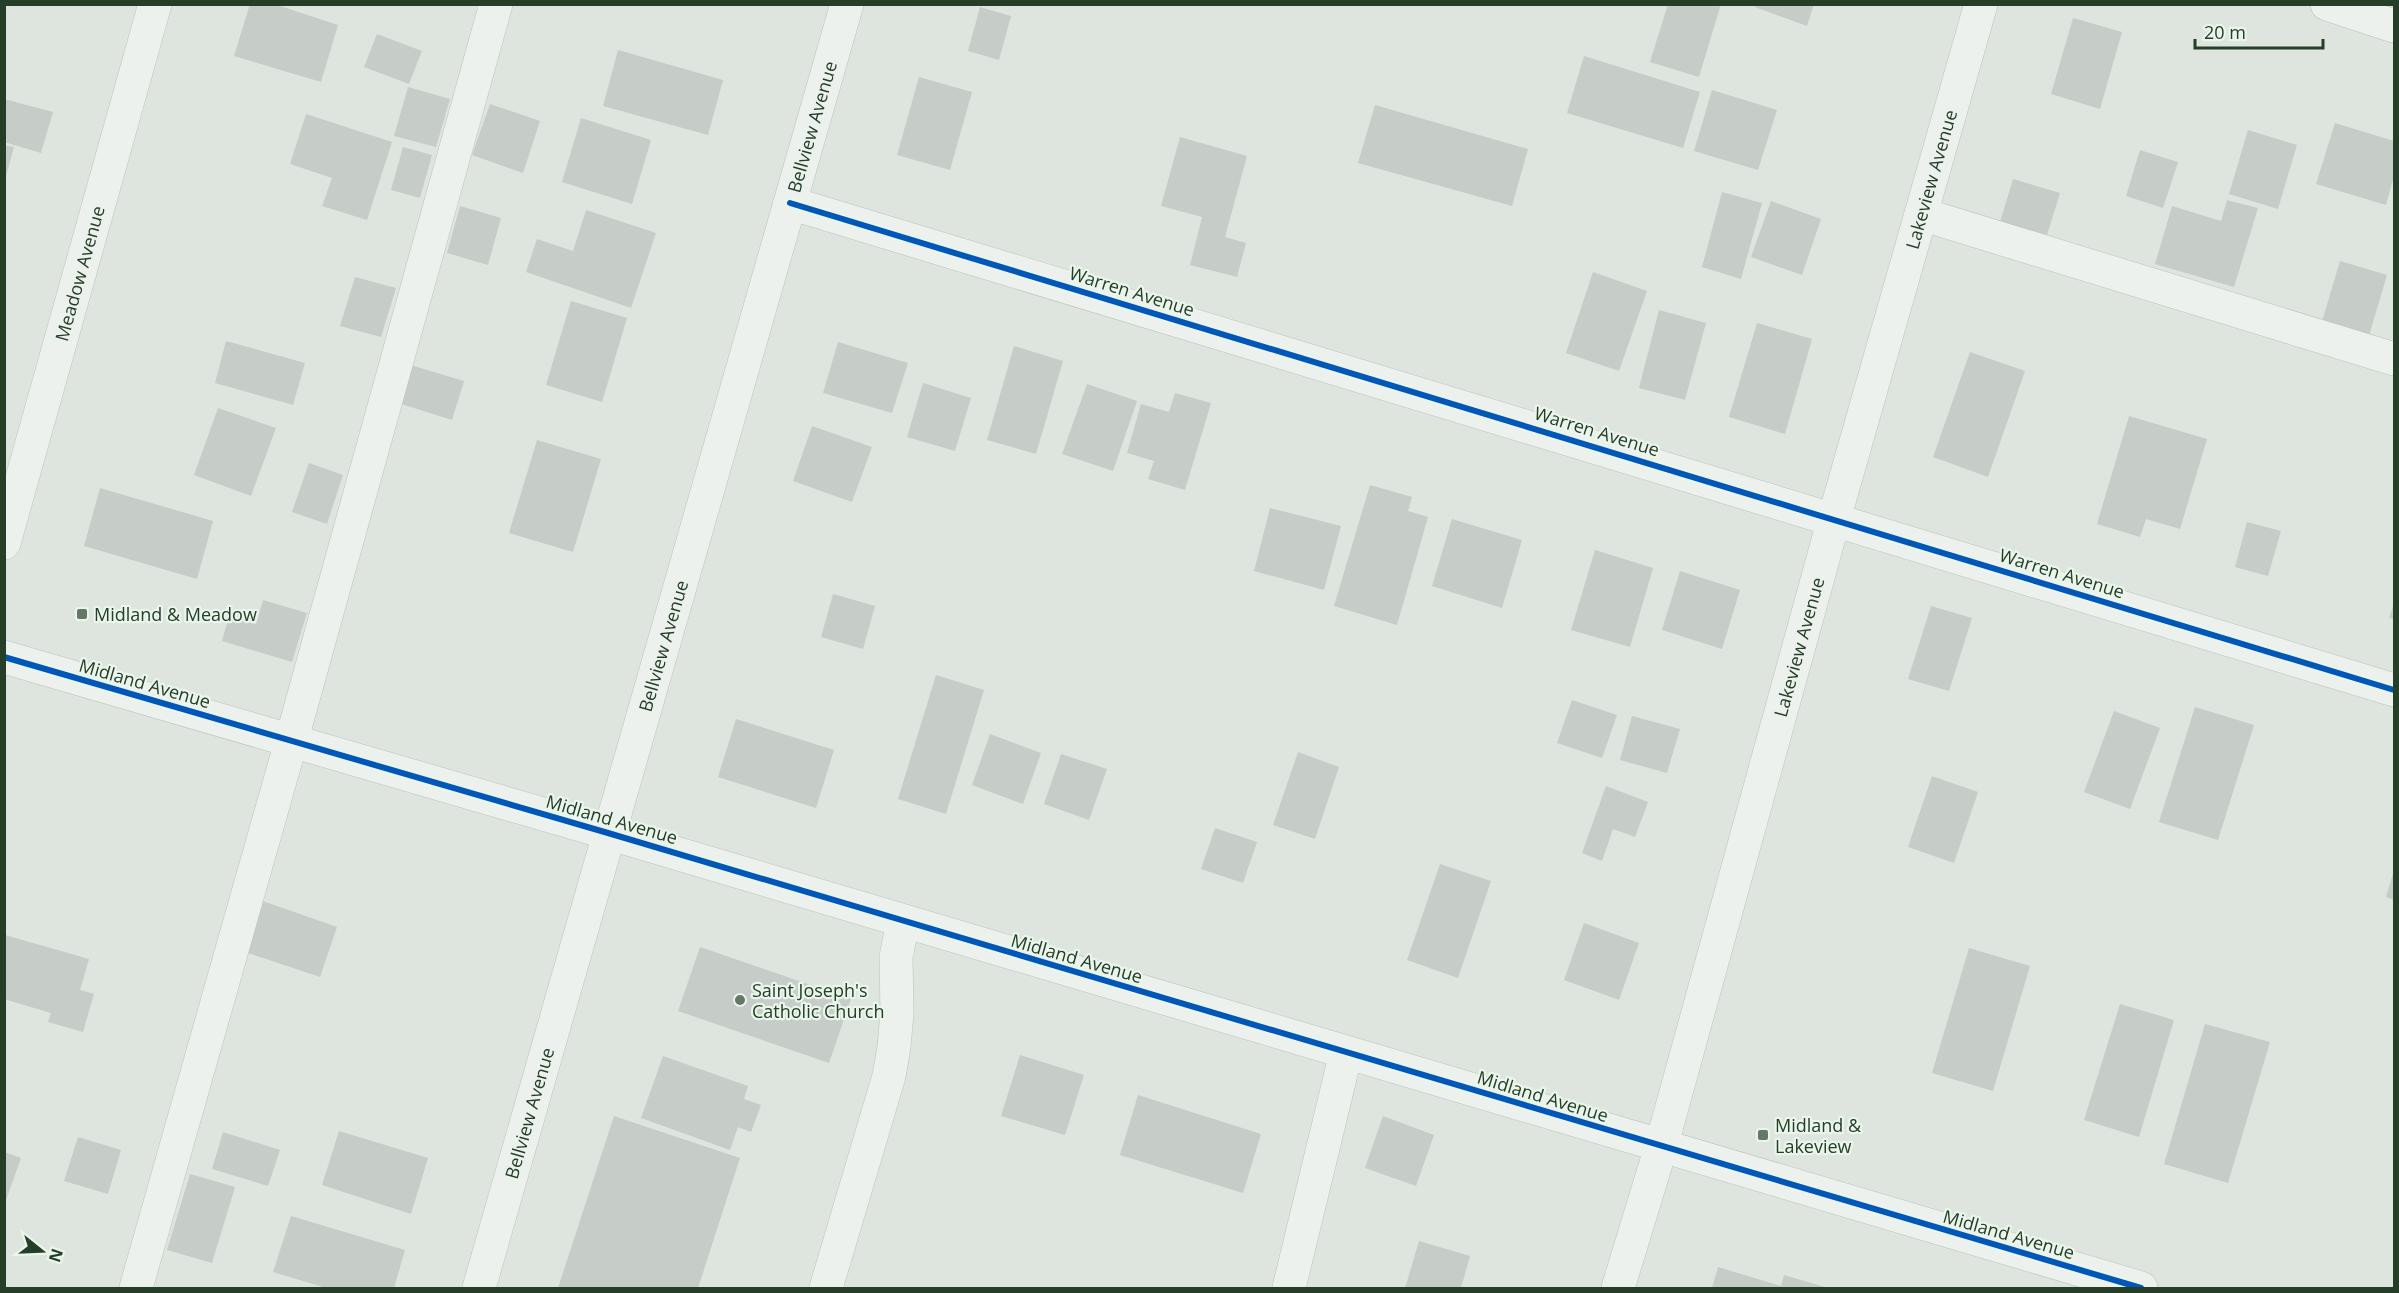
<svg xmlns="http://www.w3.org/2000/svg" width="2399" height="1293" viewBox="0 0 2399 1293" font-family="'Open Sans',sans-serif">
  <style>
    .building { fill: #c6ccc7 }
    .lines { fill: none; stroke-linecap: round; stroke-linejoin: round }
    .minor-casing { stroke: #bcc2bc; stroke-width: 34 }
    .minor { stroke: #edf1ee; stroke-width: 33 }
    .cycleway-casing { stroke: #eaf5eb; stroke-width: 10 }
    .cycleway { stroke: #0057b8; stroke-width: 6 }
    .poi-dot { fill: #657867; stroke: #eaf5eb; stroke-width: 2 }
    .labels { text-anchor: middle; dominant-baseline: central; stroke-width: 4.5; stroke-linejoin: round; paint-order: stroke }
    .street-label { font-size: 18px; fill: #243e27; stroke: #eaf5eb }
    .poi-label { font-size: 18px; fill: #243e27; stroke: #eaf5eb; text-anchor: start }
  </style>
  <rect width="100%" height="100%" fill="#dee4de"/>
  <g class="building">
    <polygon points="250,4 274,4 338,25 321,82 234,56"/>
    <polygon points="1668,4 1721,4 1699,77 1650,62"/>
    <polygon points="1756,4 1814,4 1807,26 1755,7"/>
    <polygon points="980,7 1011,16 999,60 968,51"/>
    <polygon points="2073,18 2122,32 2100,109 2051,94"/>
    <polygon points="377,34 422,51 409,84 364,67"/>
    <polygon points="618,50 723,80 708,135 603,106"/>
    <polygon points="1584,56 1700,92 1683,148 1567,113"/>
    <polygon points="919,77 972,92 950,170 897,155"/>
    <polygon points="408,87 450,99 436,147 394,136"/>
    <polygon points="1712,90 1777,110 1758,170 1694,151"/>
    <polygon points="4,99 53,112 41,153 4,142"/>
    <polygon points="490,104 540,121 523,173 472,155"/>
    <polygon points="1375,105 1528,149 1512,206 1358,163"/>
    <polygon points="306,114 392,142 367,220 322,206 332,178 290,164"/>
    <polygon points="581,118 651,140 632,204 562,182"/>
    <polygon points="2335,123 2394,141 2394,176 2386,205 2316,184"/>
    <polygon points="2248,130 2297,145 2278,209 2229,194"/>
    <polygon points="1180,137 1247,156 1225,237 1246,243 1237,277 1190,265 1202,217 1161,206"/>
    <polygon points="4,145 14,147 5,180 4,180"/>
    <polygon points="403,147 432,155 420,198 391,190"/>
    <polygon points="2140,150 2178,162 2163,208 2126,196"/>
    <polygon points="2013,179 2060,193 2043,248 1996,235"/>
    <polygon points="1722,192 1762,203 1741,279 1702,267"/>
    <polygon points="2227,200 2258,208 2234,287 2155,264 2172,206 2221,221"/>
    <polygon points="1771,201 1821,219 1802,275 1751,257"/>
    <polygon points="460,206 501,218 488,265 447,253"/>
    <polygon points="586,210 656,233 631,308 526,272 537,239 573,251"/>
    <polygon points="2340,261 2387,275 2365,349 2318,335"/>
    <polygon points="1593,272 1647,291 1619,371 1566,353"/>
    <polygon points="355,277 396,288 381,337 340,326"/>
    <polygon points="571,301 627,318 602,402 546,385"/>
    <polygon points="1659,310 1706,323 1685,400 1639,388"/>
    <polygon points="1757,323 1812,339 1785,434 1729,417"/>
    <polygon points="226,341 305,363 293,405 215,383"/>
    <polygon points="838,342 908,363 892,413 823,393"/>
    <polygon points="1014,346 1063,361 1036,454 987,440"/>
    <polygon points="1970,352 2025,371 1988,477 1933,457"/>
    <polygon points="407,364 464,381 452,420 395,402"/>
    <polygon points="923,383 971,398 955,451 907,437"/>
    <polygon points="1087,384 1137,401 1113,471 1062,454"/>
    <polygon points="1175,393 1211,403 1185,490 1148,479 1154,461 1127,453 1141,404 1169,412"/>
    <polygon points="218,408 276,428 251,496 194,475"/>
    <polygon points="2129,416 2207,439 2180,529 2146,519 2140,537 2097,524"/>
    <polygon points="812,426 872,447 852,502 793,481"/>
    <polygon points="537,440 601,459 573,552 509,533"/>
    <polygon points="309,463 343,475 327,524 292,512"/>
    <polygon points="1370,485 1412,497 1408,511 1428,517 1397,625 1334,606"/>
    <polygon points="100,488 213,521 197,579 84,546"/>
    <polygon points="1270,508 1341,526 1324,590 1254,571"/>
    <polygon points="1452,519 1522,540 1502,608 1432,586"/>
    <polygon points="2247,522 2281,531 2268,576 2235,567"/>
    <polygon points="1595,550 1653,568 1630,647 1571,630"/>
    <polygon points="1680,571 1740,590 1722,649 1662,630"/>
    <polygon points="833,594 875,606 863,649 821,637"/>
    <polygon points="263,600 307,613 292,662 222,641 229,616 256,624"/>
    <polygon points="2394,603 2394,619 2389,618"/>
    <polygon points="1931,606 1972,618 1949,691 1908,679"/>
    <polygon points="936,675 984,690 946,814 898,799"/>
    <polygon points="1572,700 1617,715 1602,758 1557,743"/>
    <polygon points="2195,707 2254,725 2218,840 2159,822"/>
    <polygon points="2114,711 2160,728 2130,809 2084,792"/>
    <polygon points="1632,716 1680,729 1667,773 1620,760"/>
    <polygon points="736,719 834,750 816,808 718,777"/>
    <polygon points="990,734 1041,753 1023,804 972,785"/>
    <polygon points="1298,752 1339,767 1315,839 1273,825"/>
    <polygon points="1061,754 1107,769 1089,820 1044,804"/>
    <polygon points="1932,776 1978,792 1954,863 1908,847"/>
    <polygon points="1606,786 1648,802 1635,837 1613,829 1602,861 1582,853"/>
    <polygon points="1215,828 1257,842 1243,883 1201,869"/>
    <polygon points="1440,864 1491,881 1458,978 1407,960"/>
    <polygon points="2394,870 2394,900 2386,897"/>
    <polygon points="260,900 337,927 320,977 242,951"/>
    <polygon points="1584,923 1639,943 1619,1000 1564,980"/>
    <polygon points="5,935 89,959 80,990 94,994 83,1032 48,1022 51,1013 4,999"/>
    <polygon points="700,947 851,999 829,1063 678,1011"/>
    <polygon points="1969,948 2030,966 1993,1091 1932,1073"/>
    <polygon points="2120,1004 2174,1020 2139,1137 2084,1120"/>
    <polygon points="2205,1024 2270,1042 2228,1183 2164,1164"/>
    <polygon points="1020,1055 1084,1075 1065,1135 1001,1116"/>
    <polygon points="663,1056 748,1086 744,1099 761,1105 751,1132 738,1127 730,1150 641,1118"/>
    <polygon points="1138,1095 1261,1134 1243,1193 1120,1155"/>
    <polygon points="614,1116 740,1158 698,1288 558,1288"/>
    <polygon points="1383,1116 1434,1135 1416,1186 1365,1168"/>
    <polygon points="339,1131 428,1158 411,1214 322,1185"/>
    <polygon points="223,1132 280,1150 268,1186 212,1169"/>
    <polygon points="78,1137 121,1150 108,1194 64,1181"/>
    <polygon points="4,1152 21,1158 5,1203 4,1202"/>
    <polygon points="190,1174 235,1187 212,1263 167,1250"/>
    <polygon points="291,1216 405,1250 394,1288 326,1288 273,1272"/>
    <polygon points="1419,1241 1470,1256 1461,1288 1405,1288"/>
    <polygon points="1718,1267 1781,1286 1784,1275 1828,1288 1712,1288"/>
  </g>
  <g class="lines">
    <defs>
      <g id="minor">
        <polyline points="2327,4 2394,26"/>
        <polyline points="790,203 2394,690"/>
        <polyline points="1921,214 2394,359"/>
        <path id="s1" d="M4,543L155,4"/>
        <polyline points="4,657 608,833 2141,1288"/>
        <polyline points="136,1288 291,742 496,4"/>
        <path id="s2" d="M479,1288L847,4"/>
        <polyline points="826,1288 889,1076 894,1047 897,1013 896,957 903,922"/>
        <polyline points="1289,1288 1346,1053"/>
        <path id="s3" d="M1618,1288L1661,1147L1834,519L1981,4"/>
      </g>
    </defs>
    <use href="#minor" class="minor-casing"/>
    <use href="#minor" class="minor"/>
    <defs>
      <g id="cycleway">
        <polyline points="790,203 2394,690"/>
        <polyline points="4,657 608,833 2141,1288"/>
      </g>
    </defs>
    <use href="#cycleway" class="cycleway-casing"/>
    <use href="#cycleway" class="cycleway"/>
  </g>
  <g class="poi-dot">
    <rect x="76" y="608" width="12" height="12" rx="3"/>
    <circle cx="740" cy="1000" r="6"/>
    <rect x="1757" y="1129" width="12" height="12" rx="3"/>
  </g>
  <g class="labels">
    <g class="street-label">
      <text stroke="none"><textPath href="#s2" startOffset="1208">Bellview Avenue</textPath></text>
      <text stroke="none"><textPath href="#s3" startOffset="1152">Lakeview Avenue</textPath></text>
      <text stroke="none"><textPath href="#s1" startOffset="280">Meadow Avenue</textPath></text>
      <text transform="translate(1132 291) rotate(17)">Warren Avenue</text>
      <text transform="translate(1597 431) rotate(17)">Warren Avenue</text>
      <text transform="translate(2062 573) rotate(17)">Warren Avenue</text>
      <text stroke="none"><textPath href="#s2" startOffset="668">Bellview Avenue</textPath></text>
      <text stroke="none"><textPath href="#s3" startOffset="666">Lakeview Avenue</textPath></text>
      <text transform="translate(145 683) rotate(16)">Midland Avenue</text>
      <text transform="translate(612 819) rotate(16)">Midland Avenue</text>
      <text transform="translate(1077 958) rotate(16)">Midland Avenue</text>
      <text transform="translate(1543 1096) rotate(17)">Midland Avenue</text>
      <text stroke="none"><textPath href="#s2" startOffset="182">Bellview Avenue</textPath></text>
      <text transform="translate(2009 1234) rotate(16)">Midland Avenue</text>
    </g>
    <g class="poi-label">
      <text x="94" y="614">Midland &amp; Meadow</text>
      <text x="752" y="990">Saint Joseph's<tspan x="752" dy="21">Catholic Church</tspan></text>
      <text x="1775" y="1125">Midland &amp;<tspan x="1775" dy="21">Lakeview</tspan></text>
    </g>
  </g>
  <rect width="2399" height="1293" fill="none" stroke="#243e27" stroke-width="12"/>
  <g transform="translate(42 1251) rotate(108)" stroke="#eaf5eb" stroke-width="4.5" paint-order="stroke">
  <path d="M0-4.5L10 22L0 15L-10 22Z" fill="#243e27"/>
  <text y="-9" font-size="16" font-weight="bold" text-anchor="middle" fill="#243e27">N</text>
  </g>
  <path d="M2195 39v9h128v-9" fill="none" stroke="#243e27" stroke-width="3"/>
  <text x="2204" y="39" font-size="18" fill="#243e27" stroke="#eaf5eb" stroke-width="4.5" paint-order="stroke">20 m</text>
</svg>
